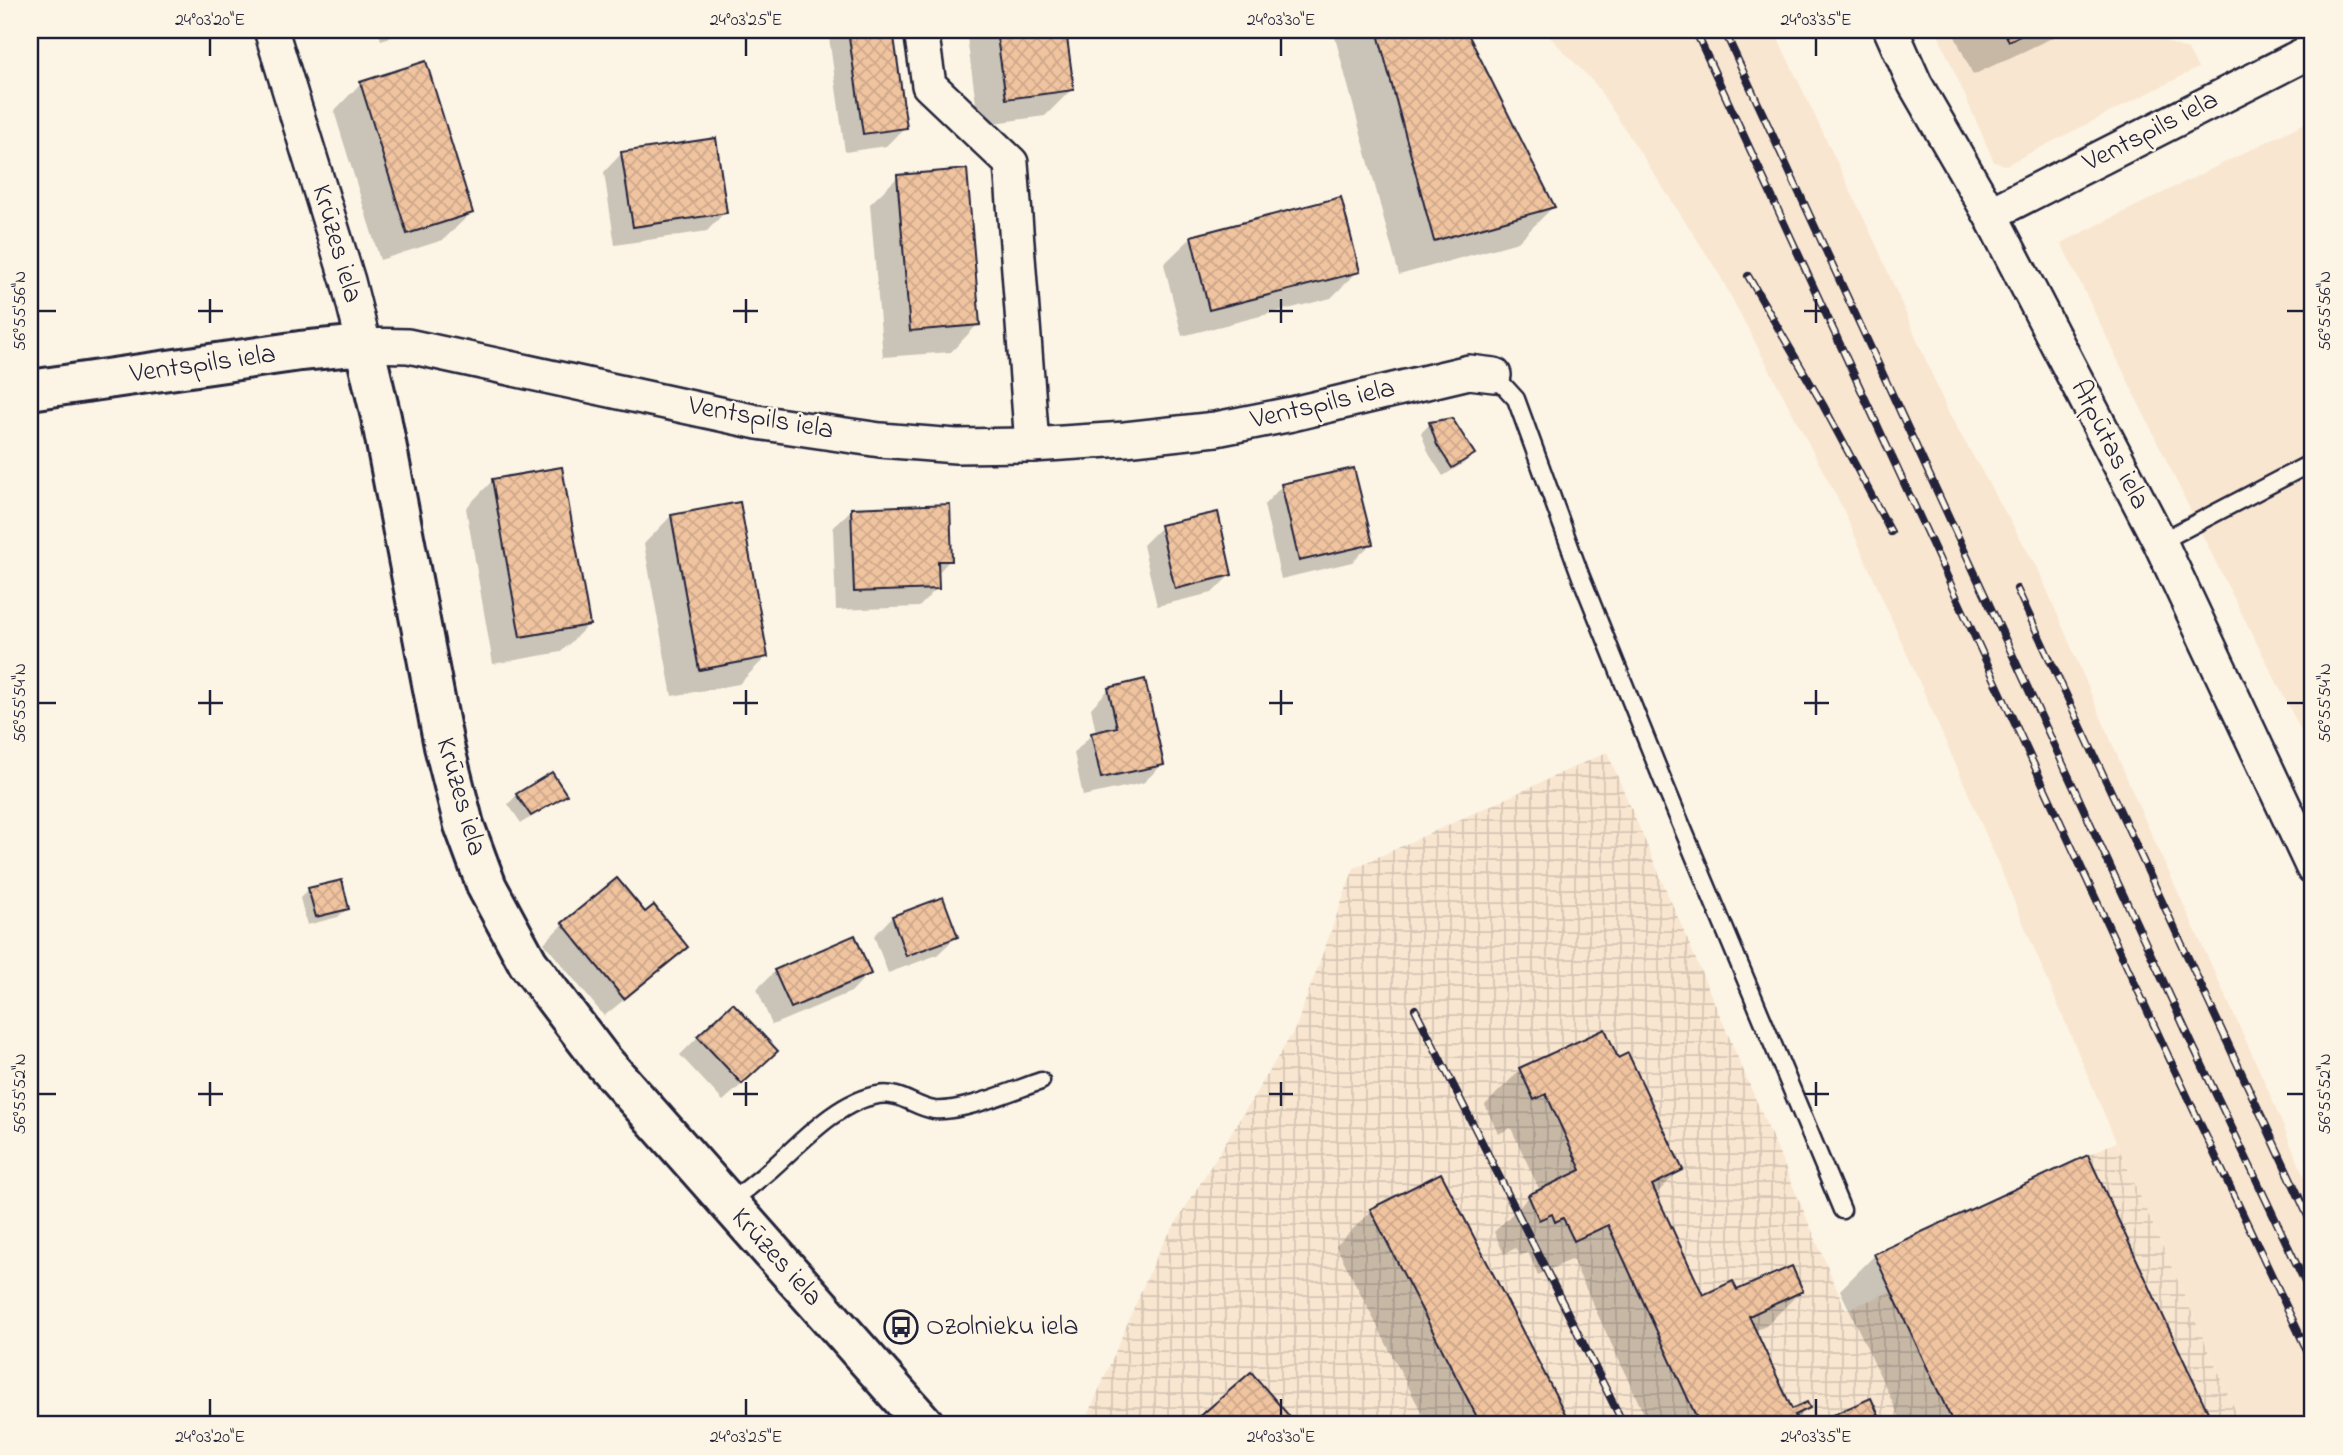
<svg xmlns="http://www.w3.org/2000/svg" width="2343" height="1455" viewBox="0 0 2343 1455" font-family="'Indie Flower',sans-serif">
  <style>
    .built { fill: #f9e6d0 }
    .industrial { fill: url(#industrial-grid) }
    .shadow { fill: #0003 }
    .building { fill: url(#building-cross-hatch); stroke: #22223b; stroke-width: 2 }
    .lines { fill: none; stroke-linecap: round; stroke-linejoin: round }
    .lane-casing { stroke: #22223b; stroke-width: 21 }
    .street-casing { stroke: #22223b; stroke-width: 38 }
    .secondary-casing { stroke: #22223b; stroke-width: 44 }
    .lane { stroke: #fcf5e5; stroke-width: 16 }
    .street { stroke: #fcf5e5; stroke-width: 33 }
    .secondary { stroke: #fcf5e5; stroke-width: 38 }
    .rail-casing { stroke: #22223b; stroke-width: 8 }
    .rail { stroke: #fcf5e5; stroke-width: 5; stroke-dasharray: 16; stroke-linecap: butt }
    .ticks { fill: none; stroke: #22223b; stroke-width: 2.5 }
    .labels { text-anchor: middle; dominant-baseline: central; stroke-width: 5; stroke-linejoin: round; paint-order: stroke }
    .street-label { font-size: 28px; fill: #22223b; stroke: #fcf5e5 }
    .poi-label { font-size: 28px; fill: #22223b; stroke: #fcf5e5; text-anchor: start }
    .neatline { fill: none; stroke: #22223b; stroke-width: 2.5 }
    .ticks-label { font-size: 18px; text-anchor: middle; fill: #22223b }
  </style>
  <defs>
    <pattern id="industrial-grid" width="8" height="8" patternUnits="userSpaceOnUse" patternTransform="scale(1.75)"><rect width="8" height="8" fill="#f9e6d0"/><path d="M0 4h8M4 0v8" fill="none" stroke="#d5c5b4"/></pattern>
    <pattern id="building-cross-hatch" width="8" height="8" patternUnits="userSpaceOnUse" patternTransform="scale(1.75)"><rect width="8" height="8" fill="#f1c4a0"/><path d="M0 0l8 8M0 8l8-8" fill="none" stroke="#cea88b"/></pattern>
  </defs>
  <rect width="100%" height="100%" fill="#fcf5e5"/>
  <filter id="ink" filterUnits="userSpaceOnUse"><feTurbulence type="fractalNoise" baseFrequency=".0143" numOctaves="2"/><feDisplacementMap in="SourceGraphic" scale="14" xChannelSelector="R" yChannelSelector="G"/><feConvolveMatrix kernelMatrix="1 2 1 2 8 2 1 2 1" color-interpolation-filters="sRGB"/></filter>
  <g filter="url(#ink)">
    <g class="built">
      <polygon points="1543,30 1774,30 1876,244 1949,414 2039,571 2140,809 2263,1078 2313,1197 2313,1425 2242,1425 2116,1142 1966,788 1842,507 1718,272 1596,85"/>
      <polygon points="1936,30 2162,30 2167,42 2188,50 2198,68 2006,165 1994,162"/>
      <polygon points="2313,119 2313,754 2214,559 2061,243"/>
    </g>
    <polygon class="industrial" points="1607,752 1846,1310 1895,1290 1874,1254 2116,1142 2242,1425 1084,1425 1158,1252 1295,1029 1354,868"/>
    <g class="shadow">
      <polygon points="378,30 413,30 381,40"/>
      <polygon points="828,30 891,30 905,127 886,146 845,152"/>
      <polygon points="966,30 1064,30 1072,89 1045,116 979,125"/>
      <polygon points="1333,30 1464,30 1469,36 1553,207 1518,242 1399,275"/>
      <polygon points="1952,30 2069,30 1973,75"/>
      <polygon points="361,83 471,213 443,240 380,260 334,111"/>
      <polygon points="622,153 725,212 707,231 615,245 604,172"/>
      <polygon points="898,177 978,324 951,352 883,357 870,204"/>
      <polygon points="1192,237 1358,271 1331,298 1182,336 1164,264"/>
      <polygon points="1430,424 1473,454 1464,463 1443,476 1429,454 1421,433"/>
      <polygon points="493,480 588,625 561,652 493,664 466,508"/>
      <polygon points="1282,486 1371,544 1352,562 1281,579 1264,505"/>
      <polygon points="852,509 950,560 937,574 937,588 919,607 836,610 833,528"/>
      <polygon points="671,516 766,657 739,684 672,696 644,544"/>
      <polygon points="1161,527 1230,575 1212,593 1157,606 1143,545"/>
      <polygon points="1109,689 1162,765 1143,783 1083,796 1074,753 1092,734 1096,733 1091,708"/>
      <polygon points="565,794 556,803 521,823 508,804 517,795"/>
      <polygon points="616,880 645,915 686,947 667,965 604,1016 544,943 563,924"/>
      <polygon points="309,889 347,908 338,917 307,925 300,898"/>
      <polygon points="942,899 956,937 937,955 888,973 874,936 892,917"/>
      <polygon points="775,971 869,973 851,992 772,1025 757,989"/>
      <polygon points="698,1037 758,1070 723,1101 680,1055"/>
      <polygon points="1617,1060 1681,1169 1655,1195 1702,1297 1736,1293 1801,1291 1766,1326 1754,1331 1791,1411 1808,1408 1795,1420 1797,1425 1649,1425 1572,1259 1538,1275 1528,1252 1520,1256 1516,1248 1504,1254 1494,1232 1529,1197 1540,1191 1511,1128 1498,1134 1485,1105 1520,1070"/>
      <polygon points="2087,1157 2212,1425 1903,1425 1840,1290 1875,1255"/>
      <polygon points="1440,1175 1569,1425 1428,1425 1336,1246 1371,1211"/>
      <polygon points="1251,1375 1295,1425 1192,1425"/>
    </g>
    <g class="building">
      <polygon points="848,30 893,30 907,128 863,134"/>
      <polygon points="996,30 1066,30 1074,90 1006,99"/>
      <polygon points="1377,30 1466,30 1555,207 1434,241"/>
      <polygon points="2003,30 2032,30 2009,41"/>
      <polygon points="426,61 473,213 407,234 360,82"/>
      <polygon points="716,138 727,213 633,227 621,152"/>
      <polygon points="967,169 980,325 910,331 897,175"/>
      <polygon points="1341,197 1360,272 1209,310 1191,236"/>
      <polygon points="1452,418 1475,454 1452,468 1437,445 1429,422"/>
      <polygon points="562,467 590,625 520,637 492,479"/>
      <polygon points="1354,468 1373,544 1299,561 1281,484"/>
      <polygon points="740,502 768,657 699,670 671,515"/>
      <polygon points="950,504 952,561 938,561 939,589 854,592 851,508"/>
      <polygon points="1218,512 1232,575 1175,589 1160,525"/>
      <polygon points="1145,679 1164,765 1101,778 1091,733 1117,727 1108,688"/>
      <polygon points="552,772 567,795 531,816 516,794"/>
      <polygon points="617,878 645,912 654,905 688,947 624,999 562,923"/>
      <polygon points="342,880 349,909 316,917 308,888"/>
      <polygon points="943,897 958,937 906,956 892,916"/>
      <polygon points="855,935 871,974 791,1008 774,970"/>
      <polygon points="733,1003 778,1051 742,1084 697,1036"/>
      <polygon points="1605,1029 1618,1058 1628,1053 1683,1170 1652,1185 1703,1295 1733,1281 1737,1290 1792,1266 1803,1291 1749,1316 1792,1409 1807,1402 1810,1408 1795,1415 1799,1425 1700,1425 1608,1225 1574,1241 1563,1218 1555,1222 1552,1214 1539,1220 1528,1195 1581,1170 1546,1094 1534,1100 1519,1068"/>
      <polygon points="2088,1155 2214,1425 1954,1425 1874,1254"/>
      <polygon points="1441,1173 1571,1425 1481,1425 1370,1209"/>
      <polygon points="1251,1372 1297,1425 1190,1425"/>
      <polygon points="1871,1398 1883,1425 1810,1425"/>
    </g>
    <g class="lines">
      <defs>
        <g id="lane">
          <polyline points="1494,375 1516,399 1581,577 1665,786 1842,1210"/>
          <polyline points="2160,542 2313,462"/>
          <path d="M728,1204C742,1193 756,1182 770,1170C799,1145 837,1101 878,1095C900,1091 914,1107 934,1110C961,1113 1014,1090 1041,1081"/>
        </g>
        <g id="street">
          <polyline points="271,30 348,281 364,345 408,346 757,422 880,440 956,446 1032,445 1125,439 1216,429 1292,414 1469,372 1494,375"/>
          <polyline points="921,30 929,85 1011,163 1032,445"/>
          <polyline points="1891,30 1915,84 1990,214 2160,542 2313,868"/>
          <polyline points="1990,214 2313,50"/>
        </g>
        <polyline id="secondary" points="30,390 300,351 364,345 381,417 444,746 464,825 487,887 528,963 601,1059 925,1425"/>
      </defs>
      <use href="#lane" class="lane-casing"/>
      <use href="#street" class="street-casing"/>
      <use href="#secondary" class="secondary-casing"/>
      <use href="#lane" class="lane"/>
      <use href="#street" class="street"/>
      <use href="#secondary" class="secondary"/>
      <defs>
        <g id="rail">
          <polyline points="1695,30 2171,1062 2313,1363"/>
          <polyline points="1724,30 2194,1048 2313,1299"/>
          <polyline points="1748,276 1823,405 1891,532"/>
          <polyline points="2017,589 2313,1227"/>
          <polyline points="1415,1009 1624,1425"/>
        </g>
      </defs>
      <use href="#rail" class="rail-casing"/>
      <use href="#rail" class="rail"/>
    </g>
  </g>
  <path class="ticks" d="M210,38V56M746,38V56M1281,38V56M1816,38V56M210,299V323M746,299V323M1281,299V323M1816,299V323M38,311H56M198,311H223M733,311H758M1269,311H1293M1804,311H1829M2287,311H2304M210,690V715M746,690V715M1281,690V715M1816,690V715M38,703H56M198,703H223M733,703H758M1269,703H1293M1804,703H1829M2287,703H2304M210,1082V1106M746,1082V1106M1281,1082V1106M1816,1082V1106M38,1094H56M198,1094H223M733,1094H758M1269,1094H1293M1804,1094H1829M2287,1094H2304M210,1399V1416M746,1399V1416M1281,1399V1416M1816,1399V1416"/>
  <defs>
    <symbol id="bus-ring" viewBox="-11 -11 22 22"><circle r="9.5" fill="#fcf5e5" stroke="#22223b" stroke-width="1.5"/><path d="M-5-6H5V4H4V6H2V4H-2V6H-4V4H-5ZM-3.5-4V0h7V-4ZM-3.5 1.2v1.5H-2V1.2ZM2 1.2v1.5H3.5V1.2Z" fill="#22223b"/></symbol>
  </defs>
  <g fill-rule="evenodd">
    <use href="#bus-ring" x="882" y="1308" width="38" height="38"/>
  </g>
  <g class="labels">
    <g class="street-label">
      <text transform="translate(2151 132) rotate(-27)">Ventspils iela</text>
      <text transform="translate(336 244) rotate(74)">Krūzes iela</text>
      <text transform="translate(203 365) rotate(-8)">Ventspils iela</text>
      <text transform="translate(1323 405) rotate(-13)">Ventspils iela</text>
      <text transform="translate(761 419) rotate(10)">Ventspils iela</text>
      <text transform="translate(2109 445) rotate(63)">Atpūtas iela</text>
      <text transform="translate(460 797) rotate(74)">Krūzes iela</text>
      <text transform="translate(776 1258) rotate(48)">Krūzes iela</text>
    </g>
    <g class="poi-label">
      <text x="926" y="1327">Ozolnieku iela</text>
    </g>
  </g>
  <rect width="2343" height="1455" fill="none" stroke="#fcf5e5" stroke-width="77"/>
  <rect x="38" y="38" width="2266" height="1378" class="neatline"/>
  <g class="ticks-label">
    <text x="210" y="25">24°03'20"E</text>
    <text x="746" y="25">24°03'25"E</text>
    <text x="1281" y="25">24°03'30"E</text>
    <text x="1816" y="25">24°03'35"E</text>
    <text transform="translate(19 311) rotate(-90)" y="6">56°55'56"N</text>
    <text transform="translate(2324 311) rotate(-90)" y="6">56°55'56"N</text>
    <text transform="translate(19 703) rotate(-90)" y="6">56°55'54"N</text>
    <text transform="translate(2324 703) rotate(-90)" y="6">56°55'54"N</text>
    <text transform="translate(19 1094) rotate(-90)" y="6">56°55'52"N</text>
    <text transform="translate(2324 1094) rotate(-90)" y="6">56°55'52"N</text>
    <text x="210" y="1442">24°03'20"E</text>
    <text x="746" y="1442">24°03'25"E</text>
    <text x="1281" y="1442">24°03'30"E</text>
    <text x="1816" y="1442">24°03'35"E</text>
  </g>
</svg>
